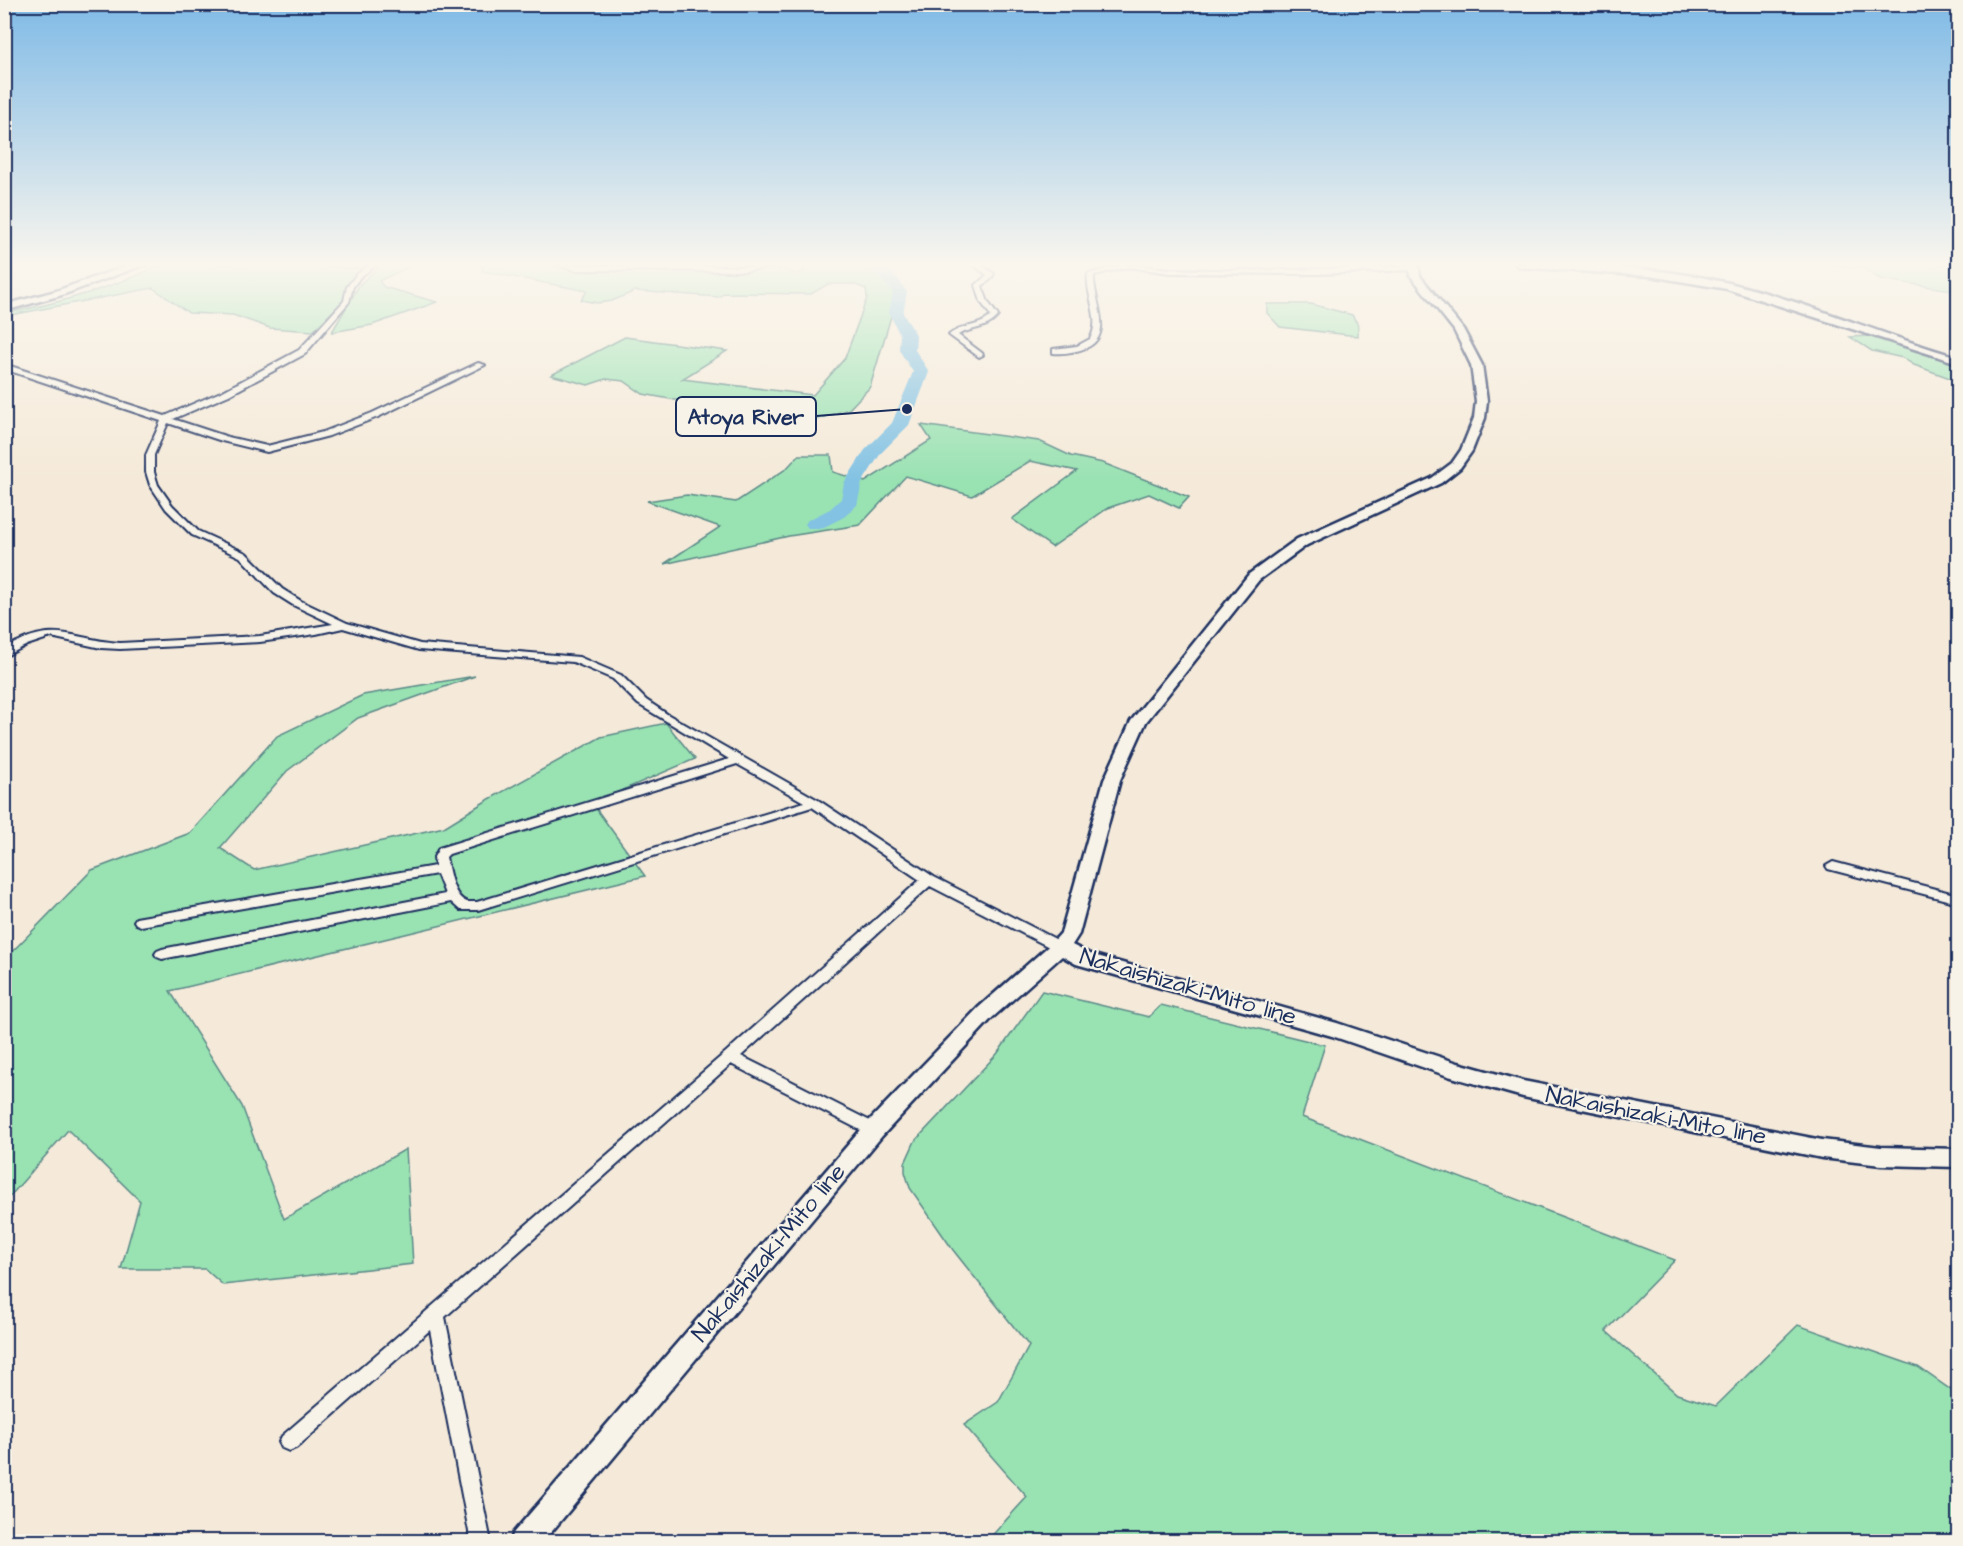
<svg xmlns="http://www.w3.org/2000/svg" width="1963" height="1546" viewBox="0 0 1963 1546" font-family="'Architects Daughter',sans-serif">
  <style>
    .green { fill: #99e2b2; stroke: #5a8888; stroke-width: 1.5 }
    .lines { fill: none; stroke-linecap: round; stroke-linejoin: round }
    .river { fill: #83c2e3; fill-rule: evenodd }
    .street-casing { stroke: #1b2f5e; stroke-width: 4 }
    .secondary-casing { stroke: #1b2f5e; stroke-width: 5 }
    .street { fill: #f7f3e8; fill-rule: evenodd }
    .secondary { fill: #f7f3e8; fill-rule: evenodd }
    .labels { text-anchor: middle; dominant-baseline: central; stroke-width: 4.5; stroke-linejoin: round; paint-order: stroke }
    .near-street-label { font-size: 24px; fill: #1b2f5e; stroke: #f7f3e8 }
    .leader { fill: none; stroke: #1b2f5e; stroke-width: 2 }
    .callout-dot { fill: #1b2f5e; stroke: #f7f3e8; stroke-width: 2 }
    .callout { fill: #f7f3e8; stroke: #1b2f5e; stroke-width: 2 }
    .callout-label { font-size: 21px; text-anchor: middle; font-weight: bold; fill: #1b2f5e }
  </style>
  <rect width="100%" height="100%" fill="#f5ead9"/>
  <filter id="ink" filterUnits="userSpaceOnUse"><feTurbulence type="fractalNoise" baseFrequency=".0167" numOctaves="2"/><feDisplacementMap in="SourceGraphic" scale="12" xChannelSelector="R" yChannelSelector="G"/><feConvolveMatrix kernelMatrix="1 2 1 2 8 2 1 2 1" color-interpolation-filters="sRGB"/></filter>
  <g filter="url(#ink)">
    <g class="green">
      <path d="M163,264H291L361,269L352,278L342,302L313,331L270,328L233,315L189,313L153,288L5,316V313C59,304 113,287 163,264Z"/>
      <polygon points="383,264 414,264 379,281 384,287 437,302 372,325 332,332 360,284"/>
      <polygon points="481,264 550,264 570,270 632,270 658,268 746,271 774,267 795,274 804,272 804,264 869,264 893,283 898,293 870,387 849,409 815,420 767,417 643,394 624,381 606,379 588,385 551,375 625,337 727,351 682,379 813,395 845,358 867,298 866,289 854,284 828,284 811,294 724,293 719,297 635,291 612,301 597,303 581,300 587,291 483,271"/>
      <polygon points="1817,264 1958,264 1958,291 1880,279 1862,267"/>
      <polygon points="1267,304 1311,304 1352,315 1358,325 1358,336 1280,327 1267,313"/>
      <polygon points="1871,336 1958,363 1958,381 1914,365 1903,358 1872,351 1850,337"/>
      <polygon points="921,425 1039,441 1071,456 1103,463 1189,497 1179,508 1149,494 1108,508 1052,547 1012,519 1077,471 1030,461 972,496 906,476 860,525 789,536 664,564 720,527 647,501 687,495 736,502 786,469 799,455 831,455 833,472 865,482 931,440"/>
      <polygon points="475,676 358,718 287,771 220,848 254,870 444,827 486,801 601,737 666,723 695,759 592,803 645,876 170,991 242,1106 284,1219 406,1149 413,1264 223,1285 205,1269 121,1269 140,1201 68,1130 5,1202 5,959 92,870 190,833 277,736 363,695"/>
      <polygon points="1042,991 1149,1017 1161,1005 1325,1045 1302,1117 1675,1260 1606,1331 1677,1394 1716,1406 1798,1325 1918,1367 1958,1395 1958,1541 987,1541 1027,1497 964,1425 998,1402 1029,1346 953,1250 910,1188 905,1172 905,1163 915,1141 997,1054"/>
    </g>
    <g class="lines">
      <polygon class="river" points="865,264 881,264 897,278 907,292 903,313 916,335 915,350 929,372 909,425 881,453 862,483 857,505 844,517 822,528 808,528 805,524 808,520 830,509 841,499 844,483 865,450 892,423 913,372 899,350 900,335 889,313 893,292"/>
      <defs>
        <g id="street">
          <path d="M370,264H378L360,277L353,287L349,302L305,354L229,395L173,419L228,437L267,446L323,432L372,413L478,363L485,365L378,417L329,436L267,452L222,441L168,423L154,455V472L158,485L172,505L198,531L246,553L282,589L301,601L347,623L420,644L579,657L621,675L646,700L667,714L818,800L934,877L1065,944L1067,947L1065,950H1055L930,886L741,1056L880,1126L882,1130L880,1134L874,1136L868,1134L731,1064L445,1317L491,1542H471L430,1330L296,1448L289,1451L282,1448L279,1442L282,1436L725,1053L920,880L812,807L478,910H460L451,902L162,959L157,957L155,954L157,951L162,949L445,894L437,874L141,926L136,924L134,921L136,918L435,866L434,857L439,848L729,759L638,704L613,679L573,662L419,650L343,628L316,634L260,642L120,649L101,648L51,637L27,645L4,657V649C55,619 68,639 120,643L260,636L333,624L293,605L274,593L240,557L192,535L166,509L150,485L146,472V455L161,421L4,369V364L165,416L223,391L299,350L344,301L347,287L356,275ZM737,764L804,802L477,902C476,902 468,902 467,902C452,897 449,869 446,857L449,854Z"/>
          <polygon points="557,264 633,267 659,265 746,267 788,264 746,271 574,270"/>
          <path d="M972,264H980L994,274L990,280L982,286L988,302L998,316C987,330 972,327 958,335L982,353L983,355L979,357L949,335C962,324 979,328 991,316L981,302L976,285L987,275Z"/>
          <path d="M1117,264C1136,264 1154,268 1172,269C1252,272 1333,269 1413,266L1416,268L1413,270L1318,274L1170,273L1128,267L1094,275C1092,298 1116,335 1086,348C1076,352 1064,354 1053,353V349L1077,346L1090,339C1102,318 1085,296 1088,274L1119,266Z"/>
          <polygon points="1833,862 1958,895 1958,903 1828,869 1826,866"/>
        </g>
        <g id="secondary">
          <polygon points="132,264 146,264 62,295 4,311 4,305 56,291"/>
          <polygon points="1409,264 1418,264 1420,276 1463,329 1482,365 1487,401 1485,418 1472,451 1460,468 1441,483 1307,545 1259,580 1146,722 1120,780 1079,934 1072,945 1090,954 1337,1023 1458,1063 1523,1081 1822,1140 1881,1147 1958,1149 1958,1167 1881,1165 1822,1158 1523,1097 1448,1076 1332,1036 1076,964 1062,956 992,1018 882,1136 543,1542 510,1542 514,1532 866,1124 978,1008 1053,942 1061,933 1104,780 1131,721 1249,574 1297,539 1432,478 1452,463 1461,450 1474,418 1476,401 1471,365 1454,330 1411,276"/>
          <path d="M1516,264C1587,264 1659,267 1729,283C1807,302 1881,335 1958,357V363L1727,289L1650,276L1520,267Z"/>
        </g>
      </defs>
      <use href="#street" class="street-casing"/>
      <use href="#secondary" class="secondary-casing"/>
      <use href="#street" class="street"/>
      <use href="#secondary" class="secondary"/>
    </g>
  </g>
  <linearGradient id="sky" x2="0" y2="1"><stop stop-color="#7fbae6"/><stop offset="0.55" stop-color="#faf6ee"/><stop offset="1" stop-color="#faf6ee" stop-opacity="0"/></linearGradient>
  <rect width="1963" height="481" fill="url(#sky)"/>
  <g class="labels">
    <g class="near-street-label">
      <text transform="translate(1188 987) rotate(16)">Nakaishizaki-Mito line</text>
      <text transform="translate(1656 1116) rotate(11)">Nakaishizaki-Mito line</text>
      <text transform="translate(769 1253) rotate(-50)">Nakaishizaki-Mito line</text>
    </g>
  </g>
  <path class="leader" d="M907 409L816 416"/>
  <circle class="callout-dot" cx="907" cy="409" r="6"/>
  <rect class="callout" x="676" y="397" width="140" height="39" rx="6"/>
  <g class="callout-label">
    <text x="746" y="424">Atoya River</text>
  </g>
  <rect width="1963" height="1546" fill="none" stroke="#f7f3e8" stroke-width="24"/>
  <rect x="12" y="12" width="1939" height="1522" fill="none" stroke="#1b2f5e" stroke-width="2" filter="url(#ink)"/>
</svg>
